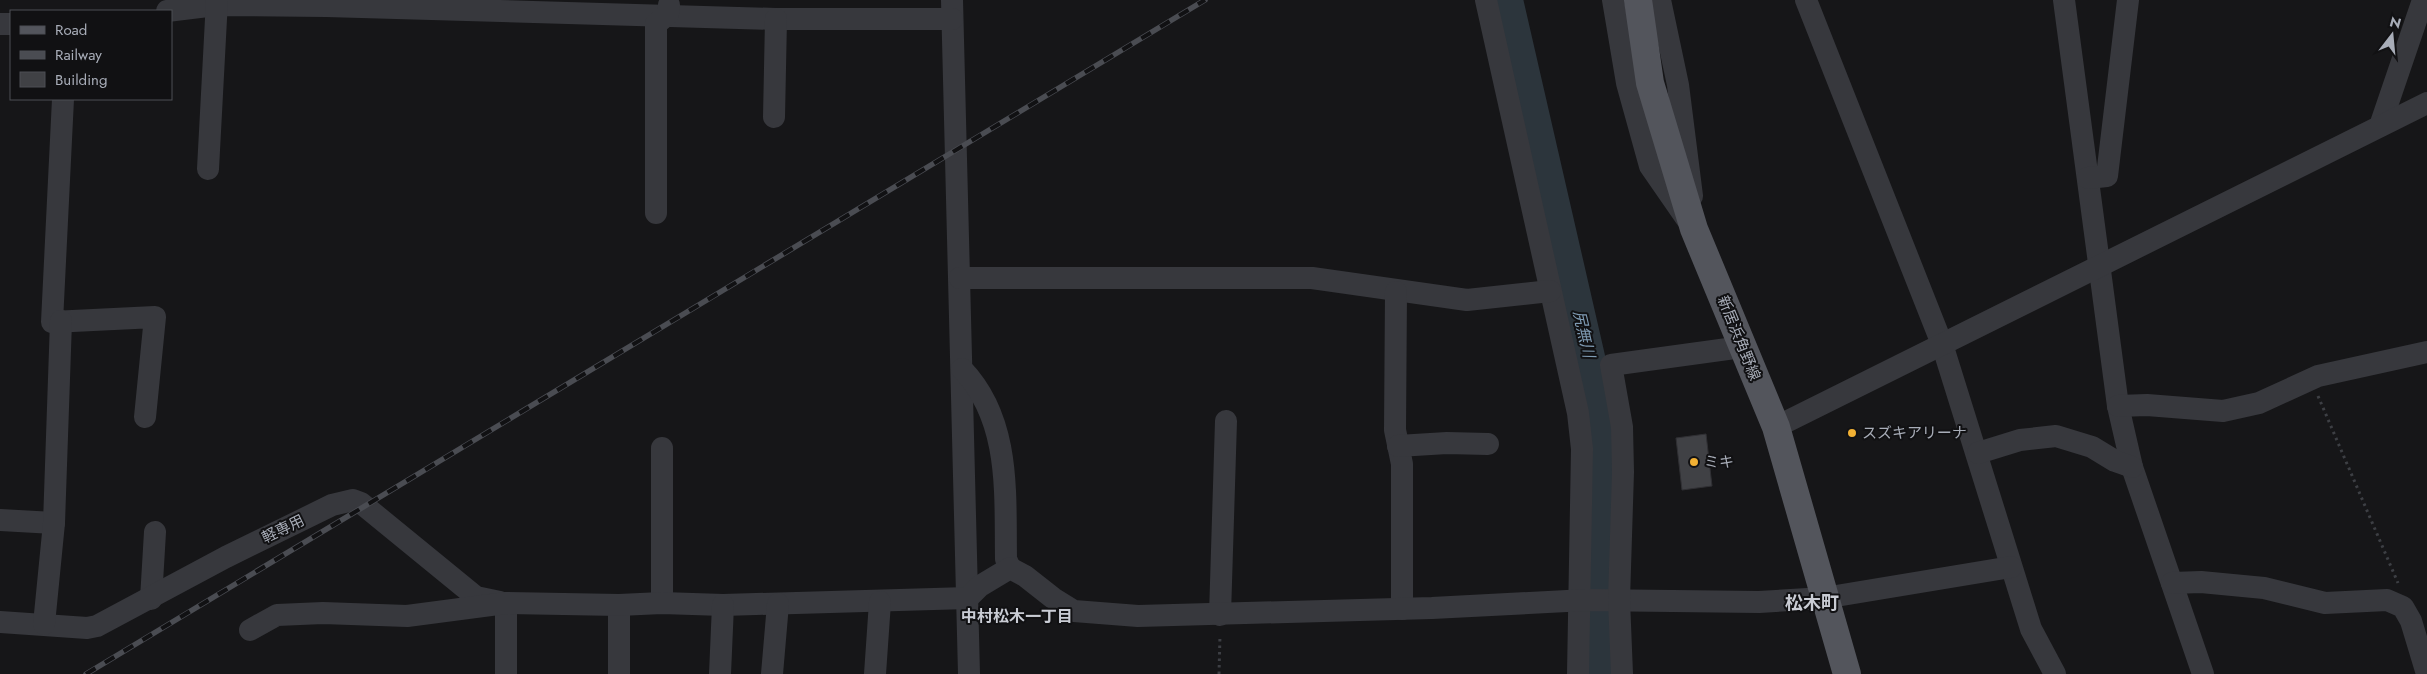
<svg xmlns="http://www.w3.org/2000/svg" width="2427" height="674" viewBox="0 0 2427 674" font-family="Jost,'Noto Sans JP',sans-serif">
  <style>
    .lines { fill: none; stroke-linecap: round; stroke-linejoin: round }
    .river { stroke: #2c353c; stroke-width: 32 }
    .building { fill: #404145; stroke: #303034 }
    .path { stroke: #3d3f44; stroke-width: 3; stroke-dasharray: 2.5 4; stroke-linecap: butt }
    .minor { stroke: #37383d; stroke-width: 22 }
    .major { stroke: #53555c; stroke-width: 28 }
    .rail-casing { stroke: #4a4c52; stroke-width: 5.5 }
    .rail { stroke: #111113; stroke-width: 4; stroke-dasharray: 11; stroke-linecap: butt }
    .poi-dot { fill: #f2b134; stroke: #111113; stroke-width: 2 }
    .labels { text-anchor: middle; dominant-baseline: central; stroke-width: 4; stroke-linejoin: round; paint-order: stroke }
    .street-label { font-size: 15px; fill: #a8adb8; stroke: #111113 }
    .poi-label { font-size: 15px; fill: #a8adb8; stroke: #111113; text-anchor: start }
    .water-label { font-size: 16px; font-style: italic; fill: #7f9bb3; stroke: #111113 }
    .neighbourhood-label { font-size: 16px; font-weight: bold; fill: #c9ccd4; stroke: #111113 }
    .quarter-label { font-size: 18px; font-weight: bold; fill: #c9ccd4; stroke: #111113 }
  </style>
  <rect width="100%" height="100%" fill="#161618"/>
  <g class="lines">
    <polyline class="river" points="1507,0 1589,357 1603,433 1603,674"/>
  </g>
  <polygon class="building" points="1706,434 1712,486 1682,490 1676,438"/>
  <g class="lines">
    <g class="path">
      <polyline points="2318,396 2398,583"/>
      <polyline points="1219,674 1220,635"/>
    </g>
    <g class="minor">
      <polyline points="952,0 969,674"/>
      <polyline points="1486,0 1578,413 1582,449 1578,674"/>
      <polyline points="1613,0 1627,83 1650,166 1686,218"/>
      <polyline points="1660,0 1678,85 1692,196"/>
      <polyline points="1806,0 1942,344 2031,629 2055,674"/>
      <polyline points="2064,0 2118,406 2132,467 2203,674"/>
      <polyline points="167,11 216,5 326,6 776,19 952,19"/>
      <polyline points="0,24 11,24"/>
      <polyline points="63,99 52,322 155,317 145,417"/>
      <polyline points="774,117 776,19"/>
      <polyline points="2380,126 2423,0"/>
      <polyline points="208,169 217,0"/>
      <polyline points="2088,178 2107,176 2128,0"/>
      <polyline points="656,213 656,24 668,14 669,5"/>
      <polyline points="960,278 1312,278 1467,300 1550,291"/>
      <polyline points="1396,292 1395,430 1402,464 1402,609"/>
      <path d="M962,369C1011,420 1005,493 1006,559L1010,568"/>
      <polyline points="2118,406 2147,405 2223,411 2259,403 2318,376 2427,352"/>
      <polyline points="1776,427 2427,103"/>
      <polyline points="1398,446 1447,443 1488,444"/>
      <polyline points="1978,453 2020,440 2056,436 2092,447 2115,461 2132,467"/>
      <polyline points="0,520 54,523"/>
      <polyline points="2172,583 2201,582 2264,588 2325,603 2387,600 2403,607 2411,621 2427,674"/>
      <polyline points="151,599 155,532"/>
      <polyline points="506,603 506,674"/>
      <polyline points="662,603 662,448"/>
      <polyline points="619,605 619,674"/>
      <polyline points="1220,615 1226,421"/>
      <polyline points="0,622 87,628 97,626 226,557 332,505 353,500 361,503 476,597 500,602"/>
      <polyline points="44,624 54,523 61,321"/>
      <polyline points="250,630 277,615 323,613 407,616 506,603 619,605 662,603 723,605 968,598 980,586 1010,568 1025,576 1053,598 1074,611 1138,616 1432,608 1586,600 1759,602 1824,598 2011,567"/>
      <polyline points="720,674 723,605"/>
      <polyline points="772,674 778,604"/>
      <polyline points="875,674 880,602"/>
      <polyline points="1622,674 1619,600 1623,472 1622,427 1611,365 1742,347"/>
    </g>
    <polyline class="major" points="1638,0 1650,83 1694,229 1776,427 1847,674"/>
    <defs>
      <polyline id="rail" points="86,674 1205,0"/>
    </defs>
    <use href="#rail" class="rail-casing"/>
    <use href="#rail" class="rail"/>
  </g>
  <g class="poi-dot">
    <circle cx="1852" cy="433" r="5"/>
    <circle cx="1694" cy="462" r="5"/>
  </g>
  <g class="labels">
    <g class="street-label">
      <text transform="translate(1739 338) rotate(68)">新居浜角野線</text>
      <text transform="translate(283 529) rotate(-26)">軽専用</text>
    </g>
    <g class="poi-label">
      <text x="1862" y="433">スズキアリーナ</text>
      <text x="1704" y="462">ミキ</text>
    </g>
    <g class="water-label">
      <text transform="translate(1584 334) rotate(77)">尻無川</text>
    </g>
    <g class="neighbourhood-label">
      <text x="1017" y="616">中村松木一丁目</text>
    </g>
    <g class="quarter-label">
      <text x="1812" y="603">松木町</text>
    </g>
  </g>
  <rect x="10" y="10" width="162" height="90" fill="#111113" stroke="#4d4f55"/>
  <rect x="20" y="26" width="25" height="8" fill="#53555c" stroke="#4d4f55"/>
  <text x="55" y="35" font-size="15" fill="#a8adb8">Road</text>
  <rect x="20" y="51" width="25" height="8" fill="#4a4c52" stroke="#4d4f55"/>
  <text x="55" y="60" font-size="15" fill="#a8adb8">Railway</text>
  <rect x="20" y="72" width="25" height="15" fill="#404145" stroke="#4d4f55"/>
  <text x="55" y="85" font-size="15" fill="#a8adb8">Building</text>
  <g transform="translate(2392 35) rotate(16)" stroke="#111113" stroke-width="4" paint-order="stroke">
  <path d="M0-4L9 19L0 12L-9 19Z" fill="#a8adb8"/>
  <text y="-8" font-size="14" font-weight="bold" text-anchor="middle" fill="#a8adb8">N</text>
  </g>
</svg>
